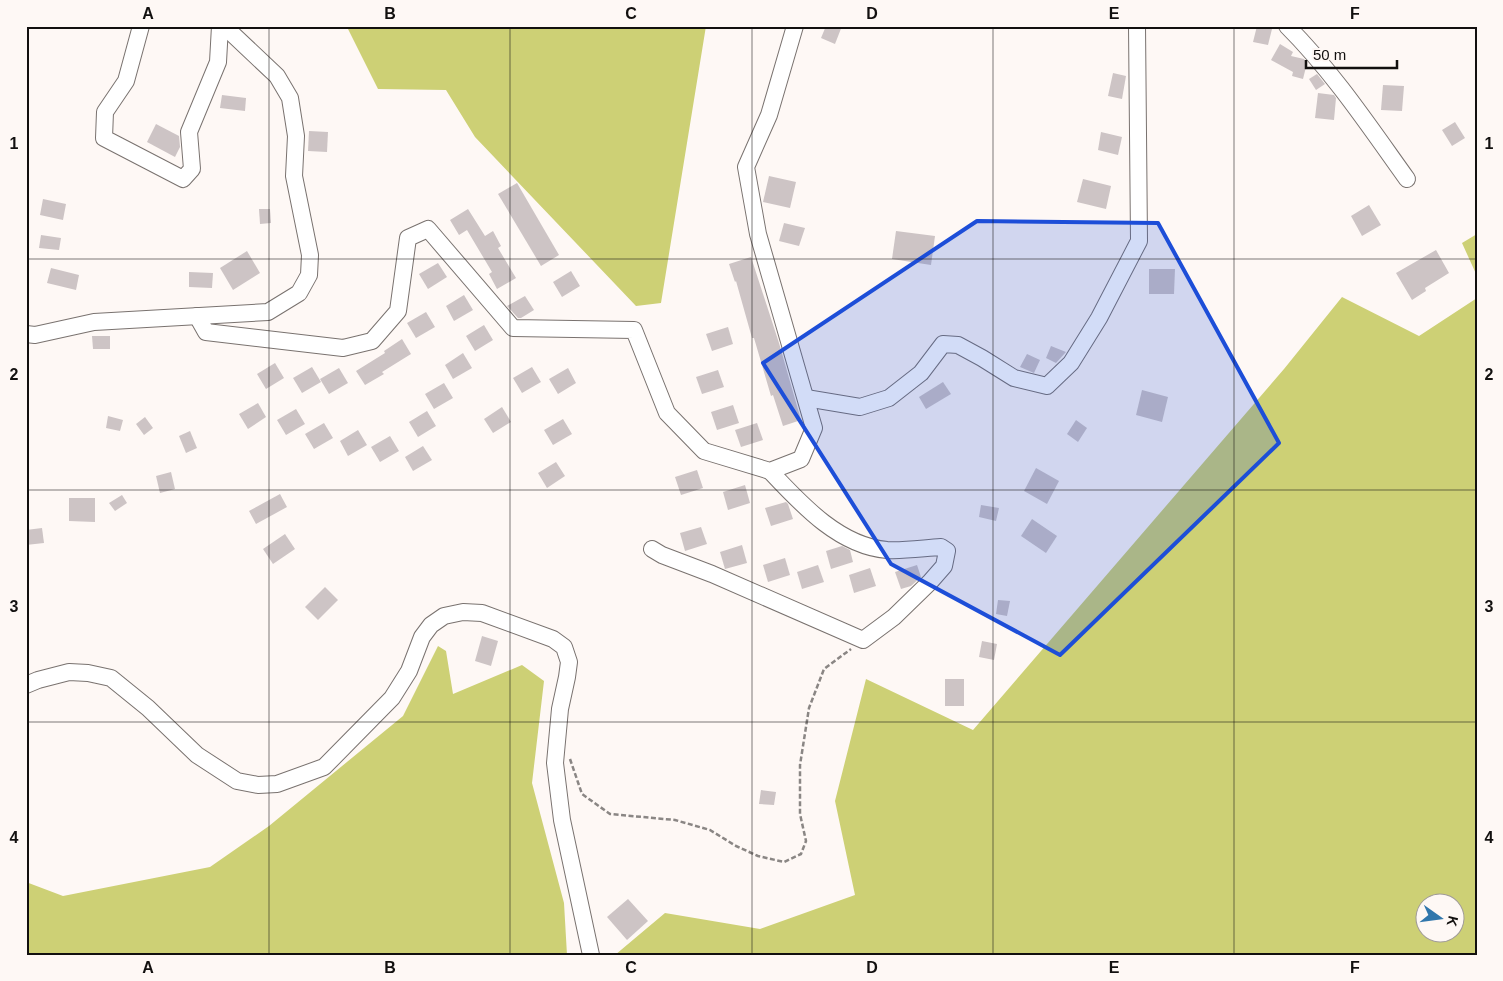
<svg xmlns="http://www.w3.org/2000/svg" width="1503" height="981" viewBox="0 0 1503 981" font-family="Helvetica,sans-serif">
  <style>
    .forest { fill: #cdd075; fill-rule: evenodd }
    .building { fill: #cdc4c5 }
    .lines { fill: none; stroke-linecap: round; stroke-linejoin: round }
    .minor-casing { stroke: #79726f; stroke-width: 18 }
    .path { stroke: #8a8684; stroke-width: 2.5; stroke-dasharray: 5 2.5; stroke-linecap: butt }
    .minor { stroke: #fff; stroke-width: 16 }
    .marked { fill: #1d4ed8; fill-opacity: 0.2; stroke: #1d4ed8; stroke-width: 4; stroke-linejoin: round }
    .grid { fill: none; stroke: #12100f; stroke-width: 1; stroke-opacity: 0.55 }
    .neatline { fill: none; stroke: #12100f; stroke-width: 2 }
    .grid-label { font-size: 16px; text-anchor: middle; font-weight: bold; fill: #12100f }
  </style>
  <rect width="100%" height="100%" fill="#fef8f5"/>
  <g class="forest">
    <polygon points="349,26 706,26 661,303 636,306 475,137 446,90 378,89 348,29"/>
    <polygon points="1477,234 1477,276 1462,243"/>
    <path d="M1342,297L1419,336L1477,298V955H615L665,913L760,929L855,895L835,801L866,679L973,730L1284,369ZM1426,904H1456V934H1426Z"/>
    <polygon points="438,646 446,651 453,694 522,665 544,681 532,783 564,903 567,955 26,955 26,882 63,896 210,867 269,826 403,716"/>
  </g>
  <g class="building">
    <polygon points="826,26 842,26 835,44 821,38"/>
    <polygon points="1257,26 1272,29 1268,45 1253,42"/>
    <polygon points="1280,44 1293,52 1291,56 1304,59 1307,63 1303,79 1292,76 1293,72 1271,60"/>
    <polygon points="1113,73 1126,76 1122,99 1108,96"/>
    <polygon points="1317,74 1325,84 1316,90 1309,79"/>
    <polygon points="1383,85 1404,86 1402,111 1381,110"/>
    <polygon points="1318,93 1334,95 1336,98 1334,120 1315,118"/>
    <polygon points="222,95 246,98 245,111 220,108"/>
    <polygon points="1455,122 1465,138 1452,146 1442,130"/>
    <polygon points="156,124 179,136 180,147 175,157 147,142"/>
    <polygon points="309,131 328,132 327,152 308,151"/>
    <polygon points="1101,132 1122,137 1118,155 1098,150"/>
    <polygon points="769,176 796,182 790,208 763,202"/>
    <polygon points="1083,179 1111,186 1106,209 1077,202"/>
    <polygon points="517,183 559,255 541,266 498,194"/>
    <polygon points="43,199 66,204 63,220 40,215"/>
    <polygon points="1369,205 1381,225 1362,236 1351,216"/>
    <polygon points="259,209 270,209 271,223 260,224"/>
    <polygon points="468,209 485,236 493,231 501,246 498,248 516,278 497,289 489,274 492,272 467,230 459,235 450,220"/>
    <polygon points="784,223 805,228 799,246 779,241"/>
    <polygon points="896,231 935,236 931,265 892,259"/>
    <polygon points="41,235 61,238 59,250 39,248"/>
    <polygon points="1436,250 1449,273 1425,288 1426,291 1412,300 1396,273"/>
    <polygon points="247,251 260,273 233,290 220,268"/>
    <polygon points="751,257 779,343 801,420 783,426 773,395 771,396 754,338 752,338 736,281 735,282 729,264"/>
    <polygon points="438,263 447,277 428,289 419,274"/>
    <polygon points="51,268 79,275 76,290 47,283"/>
    <polygon points="1149,269 1175,269 1174,294 1149,294"/>
    <polygon points="571,271 580,286 562,297 553,282"/>
    <polygon points="189,272 213,273 212,288 189,287"/>
    <polygon points="464,295 473,310 454,321 446,306"/>
    <polygon points="525,296 534,310 521,318 518,318 507,306"/>
    <polygon points="426,312 435,327 416,338 407,323"/>
    <polygon points="484,325 493,340 475,351 466,336"/>
    <polygon points="728,327 733,344 712,351 706,334"/>
    <polygon points="92,336 110,336 110,349 93,349"/>
    <polygon points="402,339 411,354 382,372 384,374 365,385 356,371 385,353 384,351"/>
    <polygon points="1051,346 1066,352 1056,363 1046,358"/>
    <polygon points="463,353 472,368 453,379 445,365"/>
    <polygon points="1027,354 1040,360 1034,373 1020,367"/>
    <polygon points="275,363 284,378 266,389 257,374"/>
    <polygon points="312,367 321,382 302,393 293,378"/>
    <polygon points="532,367 541,382 522,393 513,378"/>
    <polygon points="339,368 348,383 329,394 320,379"/>
    <polygon points="568,368 576,383 558,394 549,379"/>
    <polygon points="718,370 724,387 702,394 696,377"/>
    <polygon points="943,382 951,394 926,409 919,397"/>
    <polygon points="444,383 453,398 434,409 425,394"/>
    <polygon points="1142,390 1168,397 1162,422 1136,415"/>
    <polygon points="258,403 266,417 248,429 239,414"/>
    <polygon points="733,405 739,423 717,430 711,412"/>
    <polygon points="502,407 511,422 493,433 484,419"/>
    <polygon points="296,409 305,424 286,435 277,420"/>
    <polygon points="427,411 436,426 418,437 409,422"/>
    <polygon points="108,416 123,420 120,431 106,428"/>
    <polygon points="145,417 153,428 144,435 136,424"/>
    <polygon points="563,419 572,434 553,445 544,430"/>
    <polygon points="1076,420 1087,428 1078,442 1067,434"/>
    <polygon points="324,423 333,438 314,449 305,434"/>
    <polygon points="757,423 763,440 741,447 735,430"/>
    <polygon points="358,430 367,445 348,456 340,441"/>
    <polygon points="190,431 197,448 186,453 179,436"/>
    <polygon points="390,436 399,451 380,462 371,447"/>
    <polygon points="423,446 432,460 413,471 405,457"/>
    <polygon points="556,462 565,476 547,488 538,473"/>
    <polygon points="1036,468 1059,481 1047,504 1024,491"/>
    <polygon points="697,470 703,488 681,495 675,477"/>
    <polygon points="171,472 175,489 160,493 156,476"/>
    <polygon points="745,485 750,503 728,510 723,492"/>
    <polygon points="280,494 287,507 256,524 249,511"/>
    <polygon points="122,495 127,503 115,511 109,503"/>
    <polygon points="69,498 95,498 95,522 69,521"/>
    <polygon points="786,502 788,504 793,519 771,526 765,508"/>
    <polygon points="981,505 999,508 996,521 979,517"/>
    <polygon points="1032,519 1057,536 1046,553 1021,536"/>
    <polygon points="701,527 707,544 685,551 680,533"/>
    <polygon points="42,528 44,543 26,545 26,530"/>
    <polygon points="285,534 295,549 273,564 263,549"/>
    <polygon points="742,545 747,563 725,569 720,552"/>
    <polygon points="842,546 850,550 853,562 831,569 826,551"/>
    <polygon points="785,558 790,575 768,582 763,565"/>
    <polygon points="818,565 824,582 802,589 797,572"/>
    <polygon points="917,565 921,577 911,586 901,589 895,572"/>
    <polygon points="870,568 876,586 854,593 849,575"/>
    <polygon points="325,587 338,600 318,620 305,607"/>
    <polygon points="998,600 1010,601 1007,616 996,614"/>
    <polygon points="482,636 498,641 491,666 475,661"/>
    <polygon points="982,641 997,644 994,660 979,657"/>
    <rect x="945" y="679" width="19" height="27"/>
    <polygon points="761,790 776,792 774,805 759,804"/>
    <polygon points="628,899 648,921 627,940 607,917"/>
  </g>
  <g class="lines">
    <defs>
      <g id="minor">
        <polyline points="141,26 126,81 105,112 104,138 183,179 192,169 189,132 218,62 220,26"/>
        <path d="M1287,26C1333,72 1369,126 1407,179"/>
        <polyline points="197,316 206,332 343,348 372,341 398,311 408,238 428,229 513,328 634,330 667,413 704,451 770,471 801,459 814,428 758,234 746,167 769,115 795,26"/>
        <polyline points="26,334 35,335 94,322 268,312 299,293 309,275 310,255 294,176 296,136 290,98 277,76 224,26"/>
        <polyline points="806,398 860,407 889,398 921,373 943,344 958,345 982,358 1014,378 1047,386 1071,363 1099,318 1139,241 1137,26"/>
        <path d="M652,549L662,555L712,574L863,640L894,617L930,582L944,566L947,551L941,547C924,548 904,551 887,550C839,546 801,504 770,471"/>
        <polyline points="26,685 38,680 69,672 88,673 111,678 148,708 197,755 237,781 258,785 277,784 324,767 392,698 409,671 422,637 431,625 444,616 463,612 482,613 553,639 564,647 569,662 567,677 560,709 555,763 562,820 591,955"/>
      </g>
    </defs>
    <use href="#minor" class="minor-casing"/>
    <polyline class="path" points="570,759 582,794 610,814 675,820 710,830 736,846 758,856 784,862 801,854 806,841 800,814 800,765 809,708 824,669 851,649"/>
    <use href="#minor" class="minor"/>
  </g>
  <path class="marked" d="M977,221L1158,223L1279,443L1060,655L891,564L763,363Z"/>
  <path class="grid" d="M269,26V955M510,26V955M752,26V955M993,26V955M1234,26V955M26,259H1477M26,490H1477M26,722H1477"/>
  <rect width="1503" height="981" fill="none" stroke="#fef8f5" stroke-width="55"/>
  <g transform="translate(1440 918) rotate(104)"><circle r="24" fill="#fef8f5" stroke="#a09b99"/>
  <path d="M0-4L9 19L0 12L-9 19Z" fill="#3177ac"/>
  <text y="-8" font-size="14" font-weight="bold" text-anchor="middle" fill="#12100f">K</text>
  </g>
  <path d="M1306 60v8h91v-8" fill="none" stroke="#12100f" stroke-width="2.5"/>
  <text x="1313" y="60" font-size="15" fill="#12100f" stroke="#fef8f5" stroke-width="4" paint-order="stroke">50 m</text>
  <rect x="28" y="28" width="1448" height="926" class="neatline"/>
  <g class="grid-label">
    <text x="148" y="19">A</text>
    <text x="390" y="19">B</text>
    <text x="631" y="19">C</text>
    <text x="872" y="19">D</text>
    <text x="1114" y="19">E</text>
    <text x="1355" y="19">F</text>
    <text x="14" y="149">1</text>
    <text x="1489" y="149">1</text>
    <text x="14" y="380">2</text>
    <text x="1489" y="380">2</text>
    <text x="14" y="612">3</text>
    <text x="1489" y="612">3</text>
    <text x="14" y="843">4</text>
    <text x="1489" y="843">4</text>
    <text x="148" y="973">A</text>
    <text x="390" y="973">B</text>
    <text x="631" y="973">C</text>
    <text x="872" y="973">D</text>
    <text x="1114" y="973">E</text>
    <text x="1355" y="973">F</text>
  </g>
</svg>
